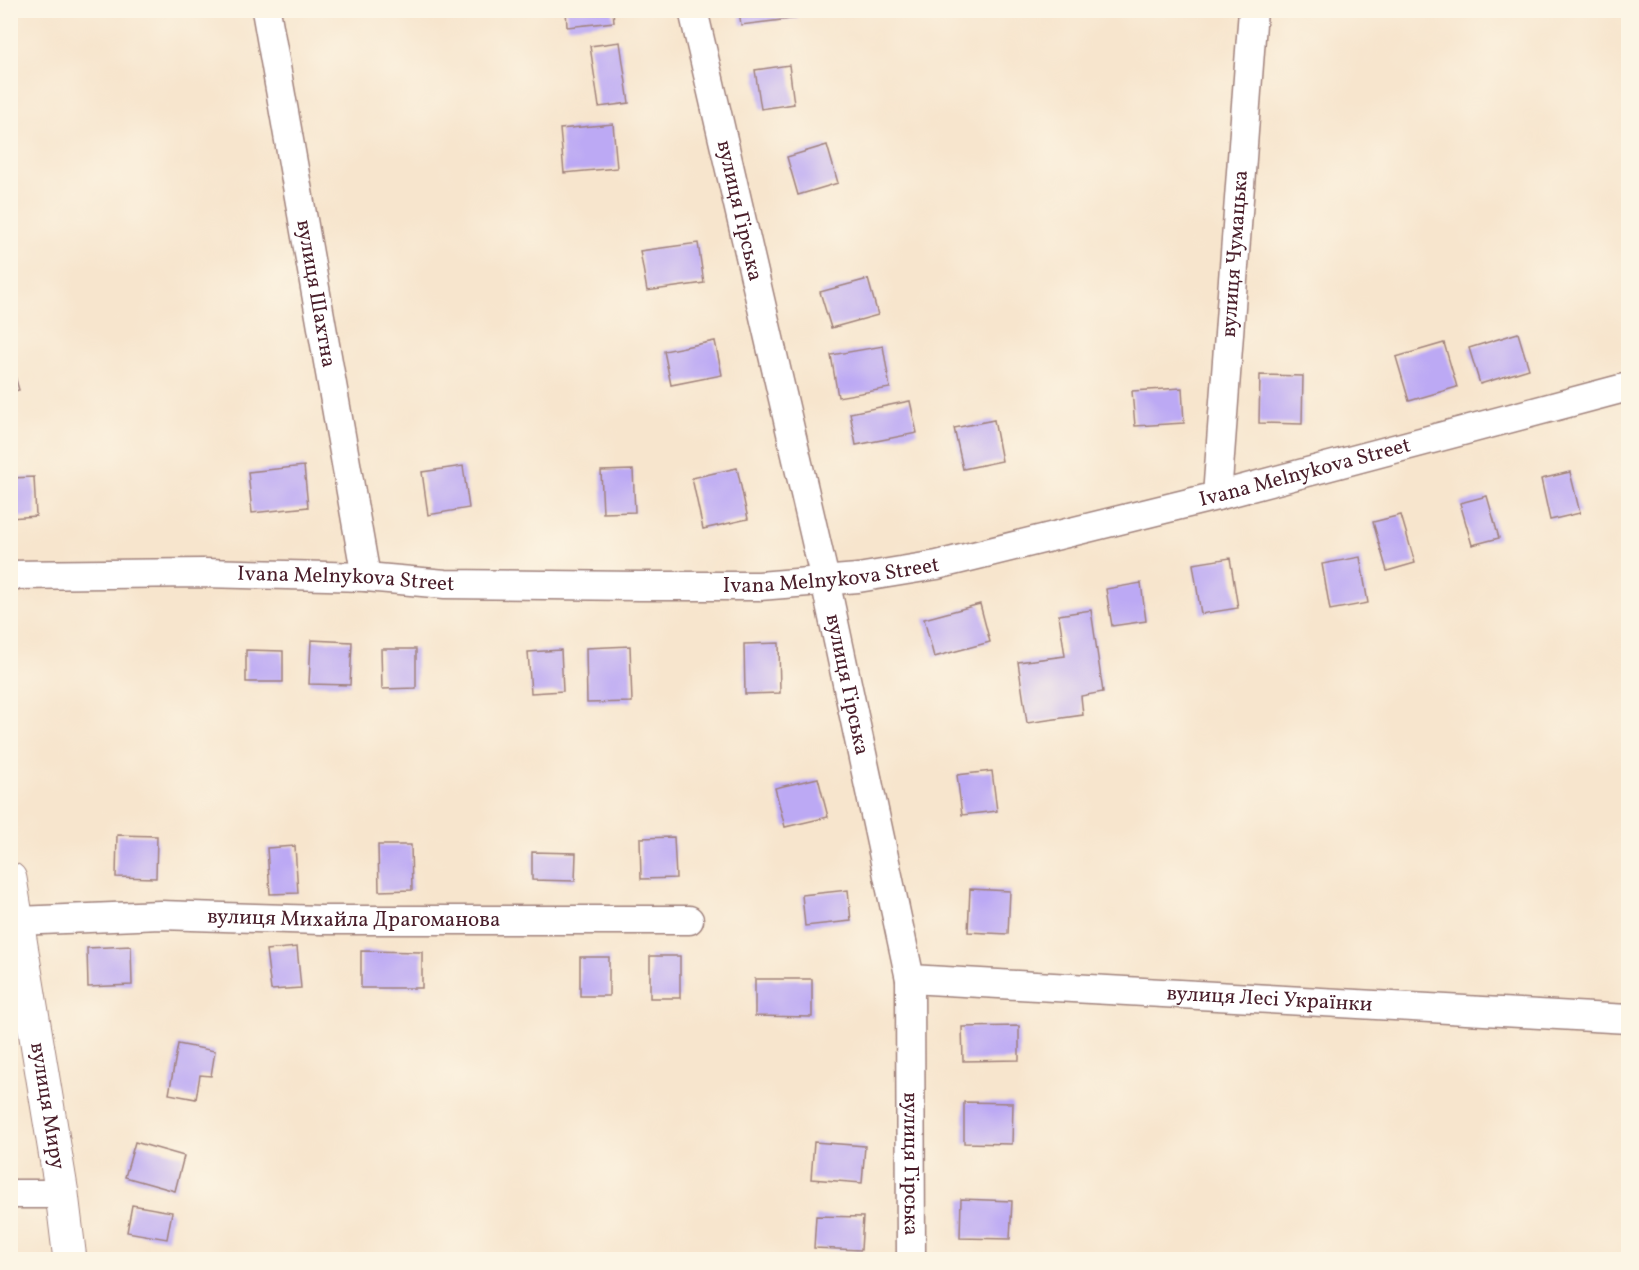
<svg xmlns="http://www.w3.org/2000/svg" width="1639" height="1270" viewBox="0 0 1639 1270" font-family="Vollkorn,serif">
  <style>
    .building { fill: #bca9f4 }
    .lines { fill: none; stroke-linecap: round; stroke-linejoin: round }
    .minor-casing { stroke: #a0827c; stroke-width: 31 }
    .tertiary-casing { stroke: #a0827c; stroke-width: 35 }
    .minor { stroke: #fff; stroke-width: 28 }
    .tertiary { stroke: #fff; stroke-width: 33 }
    .labels { text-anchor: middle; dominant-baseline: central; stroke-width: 6; stroke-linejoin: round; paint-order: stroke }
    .street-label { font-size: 21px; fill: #4a1f2b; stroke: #fcf5e5 }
  </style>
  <rect width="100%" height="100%" fill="#fcf5e5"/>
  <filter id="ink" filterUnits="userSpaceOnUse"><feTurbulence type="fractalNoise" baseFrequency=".0167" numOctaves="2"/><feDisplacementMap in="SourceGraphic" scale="12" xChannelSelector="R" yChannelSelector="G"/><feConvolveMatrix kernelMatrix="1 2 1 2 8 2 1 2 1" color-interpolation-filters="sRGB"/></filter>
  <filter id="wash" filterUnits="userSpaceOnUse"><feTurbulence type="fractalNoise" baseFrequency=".008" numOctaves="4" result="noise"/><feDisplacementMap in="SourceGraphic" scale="24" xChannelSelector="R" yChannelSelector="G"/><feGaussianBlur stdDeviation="1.35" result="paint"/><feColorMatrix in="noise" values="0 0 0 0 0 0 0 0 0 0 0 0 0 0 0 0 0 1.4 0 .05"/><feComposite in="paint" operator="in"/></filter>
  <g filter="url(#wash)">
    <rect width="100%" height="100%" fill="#f7e5cd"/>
    <g id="blocks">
      <g class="building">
        <polygon points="566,10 613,10 614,22 567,27"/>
        <polygon points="739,10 797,10 798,18 741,25"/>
        <polygon points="620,42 629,103 599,107 590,46"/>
        <polygon points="789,65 794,104 761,109 755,70"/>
        <polygon points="613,124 617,168 564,173 560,129"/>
        <polygon points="827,145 838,183 798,195 787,157"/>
        <polygon points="698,243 704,283 647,291 640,251"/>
        <polygon points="868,279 878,315 831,328 820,292"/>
        <polygon points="1518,333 1529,369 1480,384 1469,348"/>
        <polygon points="715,341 722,375 671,385 664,351"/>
        <polygon points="1444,343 1457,387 1409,401 1396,357"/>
        <polygon points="883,346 890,388 838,397 831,355"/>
        <polygon points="10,359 19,390 10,392"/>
        <polygon points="1260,375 1303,376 1302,424 1259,423"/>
        <polygon points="1182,388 1184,423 1135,426 1132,391"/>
        <polygon points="910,401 917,433 856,445 850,413"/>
        <polygon points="994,420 1002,461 963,469 954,428"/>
        <polygon points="304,466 308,507 252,513 248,472"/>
        <polygon points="463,466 469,508 428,515 422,472"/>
        <polygon points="737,468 748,519 703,529 692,478"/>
        <polygon points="633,470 635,512 603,513 601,471"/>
        <polygon points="1570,472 1580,513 1550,520 1541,479"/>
        <polygon points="34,477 36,516 10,518 10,478"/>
        <polygon points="1487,496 1499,538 1472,545 1460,503"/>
        <polygon points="1401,515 1415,563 1387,571 1373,522"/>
        <polygon points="1360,557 1368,603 1330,610 1322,564"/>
        <polygon points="1230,558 1238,608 1201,614 1193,564"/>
        <polygon points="1141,583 1146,621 1112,626 1106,589"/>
        <polygon points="980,604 990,642 934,657 924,619"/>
        <polygon points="1091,610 1103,692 1081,696 1083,715 1027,723 1018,662 1065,656 1059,615"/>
        <polygon points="311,640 352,642 350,685 309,684"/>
        <polygon points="779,643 780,693 745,694 744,644"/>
        <polygon points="630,646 632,702 587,703 586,648"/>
        <polygon points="381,649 416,649 416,688 382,689"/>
        <polygon points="246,650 283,651 283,682 246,682"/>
        <polygon points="561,650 563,691 531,693 528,652"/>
        <polygon points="992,771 997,811 962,815 957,775"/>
        <polygon points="818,778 828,817 785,827 775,788"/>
        <polygon points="117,835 157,836 156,878 116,877"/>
        <polygon points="674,837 676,878 641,879 640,838"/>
        <polygon points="378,845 411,845 412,890 379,891"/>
        <polygon points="295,846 298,893 270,894 267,848"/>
        <polygon points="532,852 576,853 575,881 532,880"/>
        <polygon points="970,889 1010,891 1008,934 968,932"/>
        <polygon points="848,890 851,921 805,926 802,895"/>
        <polygon points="131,946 132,985 88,987 87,948"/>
        <polygon points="297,947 301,988 271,990 266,950"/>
        <polygon points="361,951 422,952 422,988 361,988"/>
        <rect x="650" y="956" width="30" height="42"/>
        <rect x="580" y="957" width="29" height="39"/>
        <polygon points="755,979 812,979 812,1017 755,1016"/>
        <polygon points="1019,1026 1019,1060 963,1061 962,1027"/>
        <polygon points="178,1044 215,1051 211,1076 200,1075 196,1099 169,1094"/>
        <polygon points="964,1102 1013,1103 1012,1144 964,1143"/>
        <polygon points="135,1142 184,1156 175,1191 125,1177"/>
        <polygon points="814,1142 865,1146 862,1183 811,1179"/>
        <polygon points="961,1199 1012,1201 1010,1239 960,1238"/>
        <polygon points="132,1205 172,1212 167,1239 127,1232"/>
        <polygon points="816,1216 863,1217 861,1250 814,1248"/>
        <polygon points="1431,1255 1431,1260 1408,1260 1409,1256"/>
      </g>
    </g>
  </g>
  <g filter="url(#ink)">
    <use href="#blocks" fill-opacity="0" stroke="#a0827c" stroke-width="1.5"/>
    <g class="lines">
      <defs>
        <g id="minor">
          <path id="s1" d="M266,10L366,577"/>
          <path id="s2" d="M693,10L825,580L910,979L911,1260"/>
          <path id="s3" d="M1217,496L1253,10"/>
          <path id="s4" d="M10,575L204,573L366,577L445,584L639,586H759L858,578L937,565L1217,496L1628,387"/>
          <path id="s5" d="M18,921L160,915L321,920H689"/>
          <path id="s6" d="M910,979L1628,1019"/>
          <polyline points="10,1194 62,1194"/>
        </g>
        <g id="tertiary">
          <path id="s7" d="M10,879L62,1194L70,1260"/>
        </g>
      </defs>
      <use href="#minor" class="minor-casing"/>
      <use href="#tertiary" class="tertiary-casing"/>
      <use href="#minor" class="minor"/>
      <use href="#tertiary" class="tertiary"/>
    </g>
  </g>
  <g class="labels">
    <g class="street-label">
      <text stroke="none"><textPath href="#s2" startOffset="206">вулиця Гірська</textPath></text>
      <text stroke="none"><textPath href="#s3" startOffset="243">вулиця Чумацька</textPath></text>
      <text stroke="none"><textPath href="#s1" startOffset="288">вулиця Шахтна</textPath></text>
      <text stroke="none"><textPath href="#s4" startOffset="1308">Ivana Melnykova Street</textPath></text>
      <text stroke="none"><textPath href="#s4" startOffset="822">Ivana Melnykova Street</textPath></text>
      <text stroke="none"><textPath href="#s4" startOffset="336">Ivana Melnykova Street</textPath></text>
      <text stroke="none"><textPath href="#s2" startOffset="692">вулиця Гірська</textPath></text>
      <text stroke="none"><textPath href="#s5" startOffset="336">вулиця Михайла Драгоманова</textPath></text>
      <text stroke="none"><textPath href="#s6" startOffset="360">вулиця Лесі Українки</textPath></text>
      <text stroke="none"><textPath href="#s7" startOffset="230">вулиця Миру</textPath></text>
      <text stroke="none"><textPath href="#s2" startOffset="1178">вулиця Гірська</textPath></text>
    </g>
  </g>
  <rect width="1639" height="1270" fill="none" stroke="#fcf5e5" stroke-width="36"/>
</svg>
